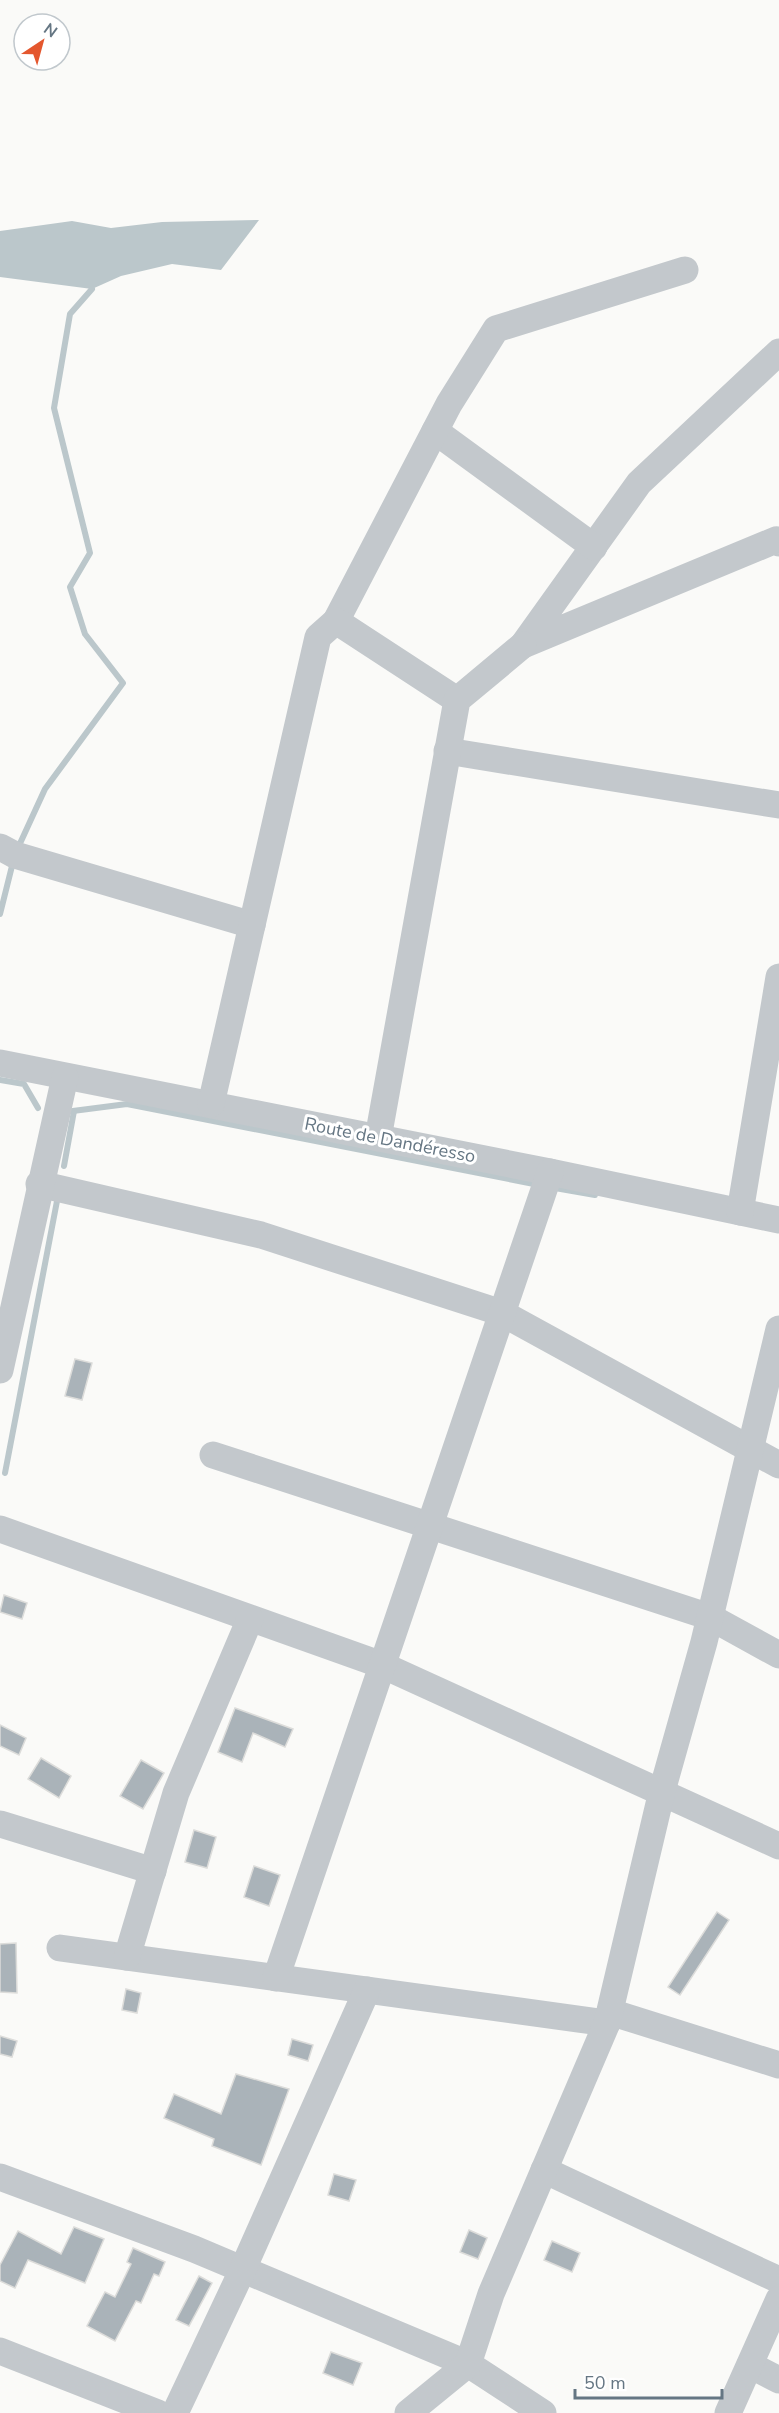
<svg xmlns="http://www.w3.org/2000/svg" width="779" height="2413" viewBox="0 0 779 2413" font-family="'Nunito Sans',sans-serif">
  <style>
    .water { fill: #bbc7cb }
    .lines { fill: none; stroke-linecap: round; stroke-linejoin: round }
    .stream { stroke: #bbc7cb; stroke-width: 6 }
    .building { fill: #aab3b9; stroke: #dcdcda; stroke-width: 1.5 }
    .minor { stroke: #c3c8cc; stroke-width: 27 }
    .labels { text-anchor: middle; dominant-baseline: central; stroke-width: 6; stroke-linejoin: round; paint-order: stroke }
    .street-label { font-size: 18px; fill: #657683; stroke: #fff }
  </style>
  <rect width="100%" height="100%" fill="#fafaf8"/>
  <polygon class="water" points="259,220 221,270 172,264 121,276 92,289 0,277 0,231 72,221 111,228 162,222"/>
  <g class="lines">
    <g class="stream">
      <polyline points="17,850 45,789 123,683 85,634 70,587 90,553 54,408 70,314 92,289"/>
      <polyline points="0,914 13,862"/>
      <polyline points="0,1080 24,1084 38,1108"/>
      <polyline points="65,1112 127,1104 534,1184"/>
      <polyline points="64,1166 74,1111"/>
      <polyline points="555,1188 595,1195"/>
      <polyline points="5,1473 57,1201"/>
    </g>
  </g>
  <g class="building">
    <polygon points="75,1359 92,1363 82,1400 65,1396"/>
    <polygon points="4,1595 27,1603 22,1619 0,1612"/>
    <polygon points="235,1708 293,1729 285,1747 253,1733 242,1762 218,1752"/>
    <polygon points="0,1725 26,1738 19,1755 0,1746"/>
    <polygon points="41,1758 71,1776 59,1798 28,1779"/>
    <polygon points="141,1760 164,1773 143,1809 120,1796"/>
    <polygon points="194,1830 216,1837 207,1868 185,1862"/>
    <polygon points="254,1866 280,1875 269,1906 244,1897"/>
    <polygon points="717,1912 729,1920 680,1995 668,1987"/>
    <polygon points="16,1943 17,1993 0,1992 0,1944"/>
    <polygon points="126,1989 141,1993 137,2013 122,2010"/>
    <polygon points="0,2036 17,2041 12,2057 0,2054"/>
    <polygon points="292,2039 313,2045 308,2061 288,2055"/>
    <polygon points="236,2074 289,2089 261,2165 212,2146 214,2139 164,2118 174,2094 221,2114"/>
    <polygon points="334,2174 356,2180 349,2201 328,2195"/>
    <polygon points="74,2227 104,2239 85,2283 28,2260 15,2288 0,2281 0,2265 18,2231 61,2254"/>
    <polygon points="469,2230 487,2238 478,2259 460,2252"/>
    <polygon points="552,2241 580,2253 572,2272 544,2260"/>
    <polygon points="133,2248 165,2262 159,2276 154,2274 141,2303 136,2301 115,2341 87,2326 105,2292 115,2297 131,2264 127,2262"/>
    <polygon points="199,2276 212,2283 189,2326 176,2320"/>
    <polygon points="331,2352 362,2363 353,2385 323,2373"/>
  </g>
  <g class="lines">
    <g class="minor">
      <polyline points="779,352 639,483 523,645 776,540 779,543"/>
      <polyline points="435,431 594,547"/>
      <polyline points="336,621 449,404 496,329 685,270"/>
      <polyline points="447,751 779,805"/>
      <polyline points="0,847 15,855 252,925"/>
      <polyline points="0,1063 550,1172 779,1220"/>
      <polyline points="211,1104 318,637 336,621 457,700"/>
      <polyline points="378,1138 457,700 523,645"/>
      <polyline points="39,1184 261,1235 502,1313 779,1465"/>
      <polyline points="740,1212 779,977"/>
      <polyline points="0,1370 65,1077"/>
      <polyline points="213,1455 710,1617 779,1655"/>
      <polyline points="0,1529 382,1665 779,1846"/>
      <polyline points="0,1824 153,1871"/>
      <polyline points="60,1948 607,2023"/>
      <polyline points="127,1957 176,1793 250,1619"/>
      <polyline points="276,1978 550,1172"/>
      <polyline points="610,2012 779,2065"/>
      <polyline points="544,2170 779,2280"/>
      <polyline points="0,2177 194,2249 468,2364 543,2413"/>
      <polyline points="0,2351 158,2413"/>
      <polyline points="750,2365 779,2380"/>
      <polyline points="175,2413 242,2271 367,1990"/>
      <polyline points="408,2413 468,2364 491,2294 607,2023 662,1791 704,1642 779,1329"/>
      <polyline points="728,2413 779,2299"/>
    </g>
  </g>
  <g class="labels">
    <g class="street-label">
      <text transform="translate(390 1140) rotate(11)">Route de Dandéresso</text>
    </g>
  </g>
  <g transform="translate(42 42) rotate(36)"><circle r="28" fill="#ffffff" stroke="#c1c8cd" stroke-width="1.5"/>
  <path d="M0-4.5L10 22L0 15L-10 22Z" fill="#e4572e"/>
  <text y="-9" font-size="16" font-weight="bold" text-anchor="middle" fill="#657683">N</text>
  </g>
  <path d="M575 2389v9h147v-9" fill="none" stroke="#657683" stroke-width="3"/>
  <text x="584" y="2389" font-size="18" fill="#657683" stroke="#ffffff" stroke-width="4.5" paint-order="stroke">50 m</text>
</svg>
